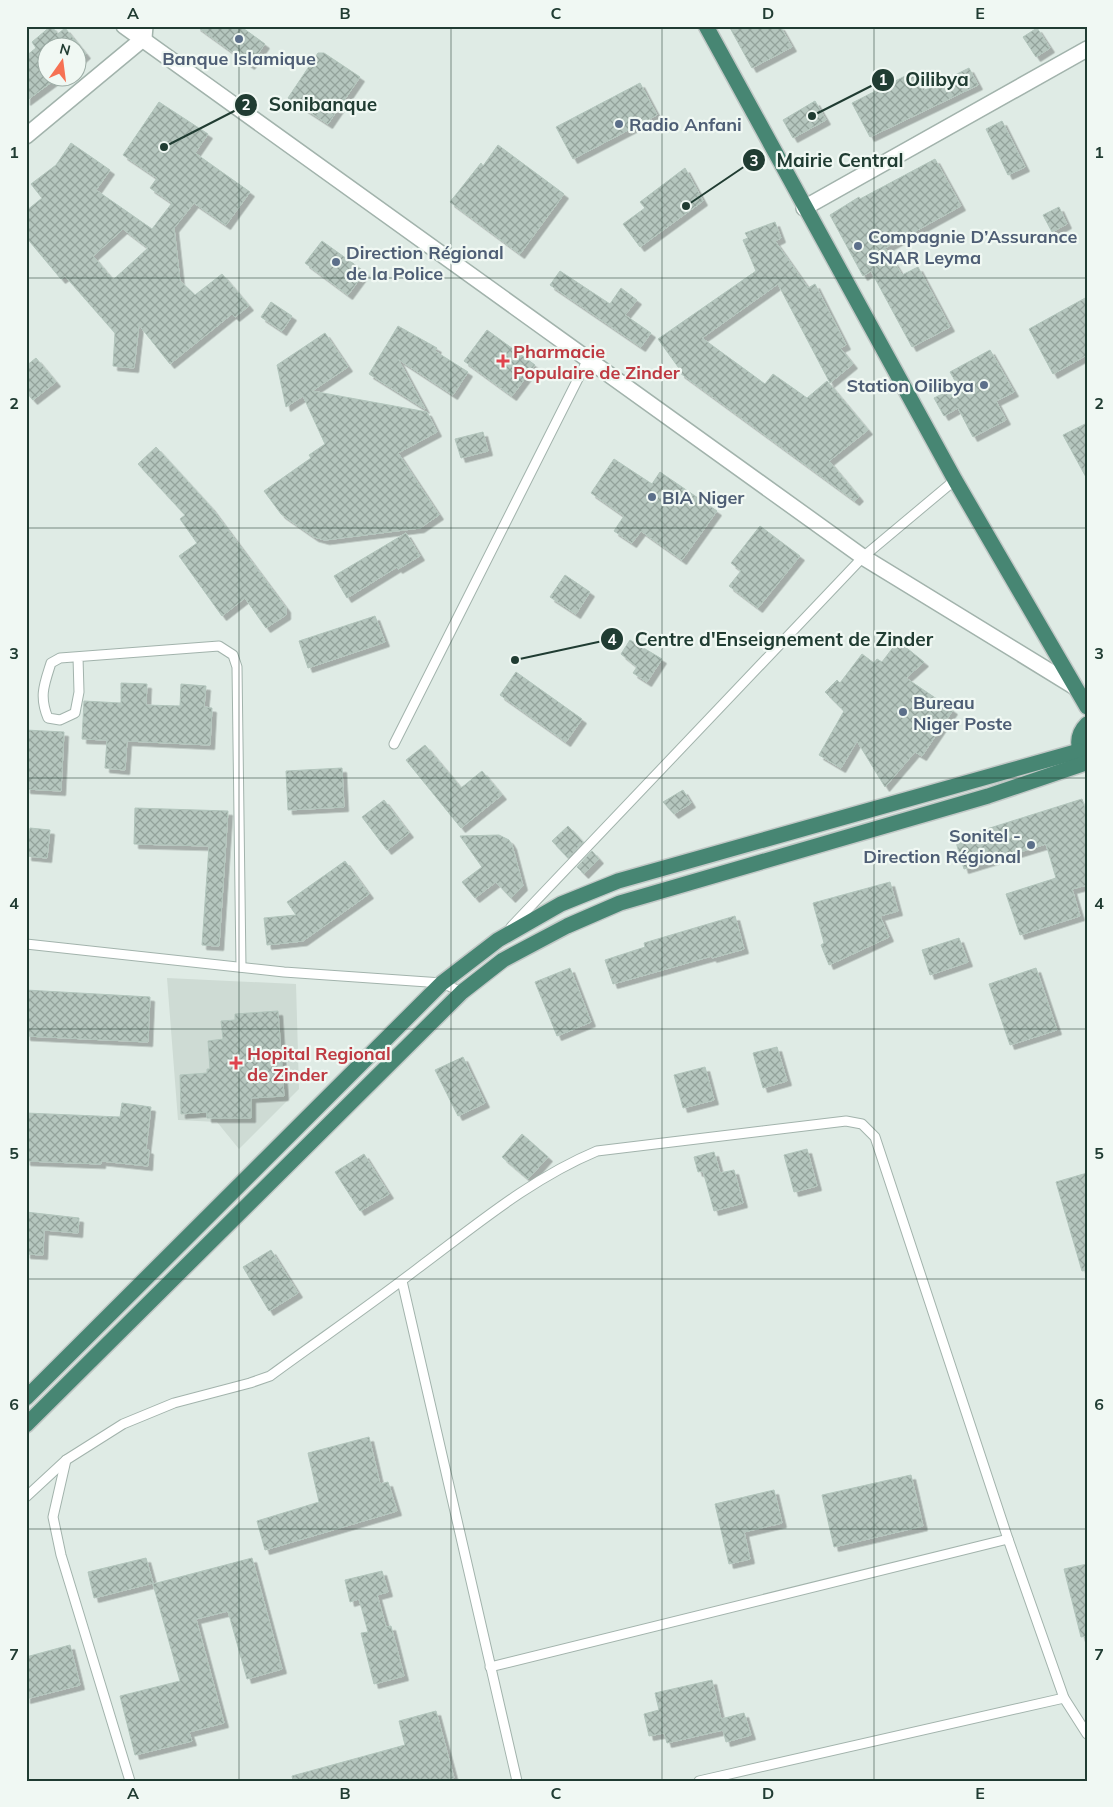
<svg xmlns="http://www.w3.org/2000/svg" width="1113" height="1807" viewBox="0 0 1113 1807" font-family="Mulish,sans-serif">
  <style>
    .built { fill: #cedbd4 }
    .building { fill: url(#building-cross-hatch); stroke: #b2c5bc; fill-rule: evenodd; filter: url(#shadow) }
    .lines { fill: none; stroke-linecap: round; stroke-linejoin: round }
    .service-casing { stroke: #a2b3ac; stroke-width: 11 }
    .minor-casing { stroke: #a2b3ac; stroke-width: 18 }
    .tertiary-casing { stroke: #a2b3ac; stroke-width: 18 }
    .trunk-casing { stroke: #c1c8c6; stroke-width: 18 }
    .service { stroke: #fff; stroke-width: 9 }
    .minor { stroke: #fff; stroke-width: 15 }
    .tertiary { stroke: #fff; stroke-width: 15 }
    .trunk { stroke: #478673; stroke-width: 15 }
    .grid { fill: none; stroke: #203c32; stroke-width: 1; stroke-opacity: 0.55 }
    .service-dot { fill: #5c6f8a; stroke: #f0f8f3; stroke-width: 2 }
    .health-dot { fill: #e0444e; stroke: #f0f8f3; stroke-width: 2 }
    .labels { text-anchor: middle; dominant-baseline: central; stroke-width: 4.5; stroke-linejoin: round; paint-order: stroke }
    .service-label { font-size: 18px; font-weight: bold; fill: #4e5e75; stroke: #f0f8f3; text-anchor: start }
    .health-label { font-size: 18px; font-weight: bold; fill: #be3a42; stroke: #f0f8f3; text-anchor: start }
    .leader { fill: none; stroke: #203c32; stroke-width: 2 }
    .callout-dot { fill: #203c32; stroke: #f0f8f3; stroke-width: 2 }
    .mark-label { font-size: 15px; text-anchor: middle; font-weight: bold; fill: #fff }
    .callout-label { font-size: 19px; text-anchor: middle; font-weight: bold; fill: #203c32; stroke: #f0f8f3; stroke-width: 4.5; stroke-linejoin: round; paint-order: stroke }
    .neatline { fill: none; stroke: #203c32; stroke-width: 2 }
    .grid-label { font-size: 16px; text-anchor: middle; font-weight: bold; fill: #203c32 }
  </style>
  <defs>
    <pattern id="building-cross-hatch" width="8" height="8" patternUnits="userSpaceOnUse" patternTransform="scale(1.25)"><rect width="8" height="8" fill="#b5c6be"/><path d="M0 0l8 8M0 8l8-8" fill="none" stroke="#93a29b"/></pattern>
    <filter id="shadow"><feDropShadow dx="4.5" dy="4.5" stdDeviation="0" flood-color="#0004"/></filter>
  </defs>
  <rect width="100%" height="100%" fill="#dfebe5"/>
  <polygon class="built" points="167,978 296,984 299,1089 239,1149 217,1122 178,1120"/>
  <g class="building">
    <polygon points="51,26 58,34 65,28 86,54 78,61 78,48 48,48 48,78 57,78 26,101 26,56 36,48 32,42"/>
    <polygon points="196,26 240,26 265,44 250,65"/>
    <polygon points="729,26 780,26 792,47 752,68"/>
    <polygon points="1037,28 1050,48 1036,57 1023,37"/>
    <polygon points="318,53 324,53 360,77 328,124 288,98"/>
    <polygon points="969,68 978,85 870,137 852,103 913,72 923,91"/>
    <polygon points="640,83 657,115 573,159 556,127"/>
    <polygon points="815,101 826,120 793,138 783,120"/>
    <path d="M159,102L208,134L195,153L250,192L226,225L194,203L174,228L180,281L195,295L222,274L249,306L235,317L232,314L170,364L139,325L134,368L113,366L115,333L65,276L61,279L26,237V211L42,198L31,184L56,165L71,143L110,170L96,190L152,229L172,203L150,188L157,178L123,155ZM123,229L148,248L113,280L93,256Z"/>
    <polygon points="1002,121 1025,167 1008,175 986,129"/>
    <polygon points="498,145 564,194 520,254 450,202 481,163 483,166"/>
    <polygon points="935,159 961,206 885,248 902,275 918,267 950,327 912,347 871,271 863,276 830,215 859,197 860,199"/>
    <polygon points="685,168 703,201 640,247 623,224 645,208 640,202"/>
    <polygon points="1059,207 1067,224 1052,232 1043,215"/>
    <polygon points="775,222 781,238 775,241 808,288 815,284 846,345 840,348 853,364 830,383 778,284 702,338 765,384 773,374 807,398 827,381 868,430 829,461 859,497 855,501 680,373 681,371 658,339 756,271 743,240 748,238 745,233"/>
    <polygon points="322,241 365,272 348,295 305,263"/>
    <polygon points="560,271 610,304 621,288 637,300 625,315 651,333 641,347 550,285"/>
    <polygon points="1087,297 1087,355 1053,374 1029,329"/>
    <polygon points="271,302 292,316 282,331 261,317"/>
    <polygon points="398,326 437,348 435,351 468,372 453,395 398,359 425,409 369,374"/>
    <polygon points="487,330 535,365 512,396 464,361"/>
    <polygon points="325,333 348,367 312,391 427,412 437,432 398,453 439,515 420,528 325,540 314,537 281,514 264,491 311,458 309,455 325,444 303,396 286,407 277,365"/>
    <polygon points="990,350 1014,392 996,401 1006,420 973,437 958,408 944,416 934,398 958,386 950,372"/>
    <polygon points="36,358 56,382 33,400 26,392 26,366"/>
    <polygon points="1087,423 1087,479 1063,435"/>
    <polygon points="483,432 488,451 461,458 455,439"/>
    <polygon points="156,447 210,506 286,608 286,615 266,628 245,598 222,616 179,556 197,543 180,519 185,515 138,464"/>
    <polygon points="614,459 652,484 660,472 717,511 682,560 641,531 632,543 614,531 624,516 591,493"/>
    <polygon points="760,526 800,556 758,608 729,586 741,571 731,563"/>
    <polygon points="406,533 420,556 398,569 397,567 347,598 334,576"/>
    <polygon points="565,575 590,592 576,614 550,597"/>
    <polygon points="375,616 385,642 308,668 299,641"/>
    <polygon points="630,640 662,659 647,682 633,673 637,667 621,654"/>
    <polygon points="898,641 924,662 906,678 953,710 922,756 915,752 885,787 857,741 841,768 819,755 844,711 825,692 837,680 840,683 862,654 874,663 877,659 882,662"/>
    <polygon points="516,672 582,719 566,742 500,695"/>
    <polygon points="121,683 147,684 146,705 180,706 181,684 206,686 204,707 212,708 210,745 127,741 125,770 105,768 107,740 82,739 84,701 121,703"/>
    <polygon points="26,730 64,732 61,791 26,789"/>
    <polygon points="425,745 461,788 482,771 502,795 461,828 406,760"/>
    <polygon points="342,768 344,807 288,810 286,771"/>
    <polygon points="683,790 691,803 674,814 663,802"/>
    <polygon points="1082,799 1087,813 1087,885 1072,889 1080,916 1020,935 1006,894 1056,878 1046,844 964,869 955,839"/>
    <polygon points="384,800 409,833 387,850 362,817"/>
    <polygon points="135,808 228,811 219,946 202,945 209,846 134,844"/>
    <polygon points="568,826 583,842 568,858 552,841"/>
    <polygon points="30,828 50,830 47,858 27,856"/>
    <polygon points="499,835 509,840 512,845 523,886 511,898 496,882 475,898 462,882 482,867 460,836"/>
    <polygon points="592,851 599,859 584,874 577,867"/>
    <polygon points="345,861 369,894 303,941 267,945 264,918 296,915 287,902"/>
    <polygon points="890,882 898,911 880,916 889,937 829,965 821,945 824,943 813,903"/>
    <polygon points="735,916 744,949 712,958 712,956 613,984 605,960 645,947 644,943"/>
    <polygon points="959,938 968,962 930,975 922,950"/>
    <polygon points="570,968 591,1022 557,1036 535,982"/>
    <polygon points="1036,968 1057,1030 1010,1045 989,984"/>
    <polygon points="26,990 150,997 148,1042 26,1036"/>
    <polygon points="278,1011 284,1096 251,1098 251,1118 207,1118 207,1112 181,1114 180,1075 207,1073 207,1069 210,1069 208,1041 223,1039 221,1021 235,1020 235,1014"/>
    <polygon points="777,1047 787,1081 763,1088 753,1053"/>
    <polygon points="463,1057 485,1103 458,1116 435,1070"/>
    <polygon points="705,1067 714,1100 683,1108 674,1075"/>
    <polygon points="122,1103 151,1107 146,1149 149,1150 148,1166 101,1161 101,1164 26,1161 26,1113 120,1117"/>
    <polygon points="522,1134 548,1157 528,1179 502,1157"/>
    <polygon points="807,1149 817,1186 794,1192 784,1155"/>
    <polygon points="714,1152 720,1173 734,1170 743,1203 714,1211 703,1171 698,1172 694,1157"/>
    <polygon points="364,1154 389,1194 360,1211 335,1172"/>
    <polygon points="1087,1173 1087,1270 1082,1271 1056,1182"/>
    <polygon points="26,1212 79,1218 78,1233 44,1230 43,1255 26,1254"/>
    <polygon points="271,1250 298,1293 269,1311 243,1267"/>
    <polygon points="369,1437 380,1484 388,1482 397,1511 265,1550 257,1521 319,1502 308,1453"/>
    <polygon points="911,1475 923,1526 834,1547 822,1495"/>
    <polygon points="774,1490 782,1523 744,1532 750,1559 729,1564 715,1504"/>
    <polygon points="146,1558 153,1583 94,1598 88,1572"/>
    <polygon points="252,1558 282,1669 247,1679 228,1611 196,1619 224,1723 189,1732 192,1741 135,1755 120,1696 180,1681 153,1584"/>
    <polygon points="1087,1564 1087,1636 1081,1637 1064,1569"/>
    <polygon points="382,1571 388,1592 377,1595 386,1627 391,1626 404,1676 374,1684 361,1633 368,1632 359,1599 350,1602 345,1580"/>
    <polygon points="70,1645 80,1685 26,1699 26,1657"/>
    <polygon points="712,1680 721,1719 744,1713 751,1735 726,1742 723,1730 667,1743 664,1733 649,1736 644,1714 659,1710 655,1693"/>
    <polygon points="436,1711 454,1778 439,1781 293,1781 292,1776 405,1745 399,1721"/>
  </g>
  <g class="lines">
    <defs>
      <g id="service">
        <path d="M78,657L79,692L75,713L60,720L48,718C39,696 44,685 51,663L60,658L219,646L233,655L237,667L241,967"/>
        <polyline points="394,744 588,359"/>
        <polyline points="511,927 863,557 955,480"/>
        <polyline points="26,944 284,972 442,983 462,992"/>
        <polyline points="402,1281 517,1781"/>
        <polyline points="66,1460 53,1517 61,1555 130,1781"/>
        <path d="M26,1497L66,1460L123,1424L174,1403L250,1383L270,1376C319,1340 369,1306 417,1269C475,1226 530,1179 597,1151L846,1121L862,1124L875,1137L1008,1539L1064,1698L1087,1734"/>
        <polyline points="490,1667 1008,1539"/>
        <polyline points="699,1781 1064,1698"/>
      </g>
      <g id="minor">
        <polyline points="124,26 863,557 1075,687"/>
        <polyline points="804,208 1087,49"/>
      </g>
      <polyline id="tertiary" points="26,136 144,38 145,26"/>
      <g id="trunk">
        <polyline points="706,26 955,480 1087,707"/>
        <path d="M1083,758C1077,746 1077,734 1087,724"/>
        <polyline points="26,1398 442,983 498,940 561,904 618,881 1079,751"/>
        <polyline points="26,1425 462,992 503,960 567,926 620,903 988,796 1086,763"/>
      </g>
    </defs>
    <use href="#service" class="service-casing"/>
    <use href="#minor" class="minor-casing"/>
    <use href="#tertiary" class="tertiary-casing"/>
    <use href="#trunk" class="trunk-casing"/>
    <use href="#service" class="service"/>
    <use href="#minor" class="minor"/>
    <use href="#tertiary" class="tertiary"/>
    <use href="#trunk" class="trunk"/>
  </g>
  <path class="grid" d="M239,26V1781M451,26V1781M662,26V1781M874,26V1781M26,278H1087M26,528H1087M26,778H1087M26,1029H1087M26,1279H1087M26,1529H1087"/>
  <g class="service-dot">
    <circle cx="239" cy="39" r="5"/>
    <circle cx="619" cy="124" r="5"/>
    <circle cx="858" cy="246" r="5"/>
    <circle cx="336" cy="262" r="5"/>
    <circle cx="984" cy="385" r="5"/>
    <circle cx="652" cy="497" r="5"/>
    <circle cx="903" cy="712" r="5"/>
    <circle cx="1031" cy="845" r="5"/>
  </g>
  <g class="health-dot">
    <path d="M500.5 353.5h5v5h5v5h-5v5h-5v-5h-5v-5h5z"/>
    <path d="M233.5 1055.5h5v5h5v5h-5v5h-5v-5h-5v-5h5z"/>
  </g>
  <g class="labels">
    <g class="service-label">
      <text x="239" y="58" text-anchor="middle">Banque Islamique</text>
      <text x="629" y="124">Radio Anfani</text>
      <text x="868" y="236">Compagnie D’Assurance<tspan x="868" dy="21">SNAR Leyma</tspan></text>
      <text x="346" y="252">Direction Régional<tspan x="346" dy="21">de la Police</tspan></text>
      <text x="974" y="385" text-anchor="end">Station Oilibya</text>
      <text x="662" y="497">BIA Niger</text>
      <text x="913" y="702">Bureau<tspan x="913" dy="21">Niger Poste</tspan></text>
      <text x="1021" y="835" text-anchor="end">Sonitel -<tspan x="1021" dy="21">Direction Régional</tspan></text>
    </g>
    <g class="health-label">
      <text x="513" y="351">Pharmacie<tspan x="513" dy="21">Populaire de Zinder</tspan></text>
      <text x="247" y="1053">Hopital Regional<tspan x="247" dy="21">de Zinder</tspan></text>
    </g>
  </g>
  <path class="leader" d="M812 116L883 80M164 147L246 105M686 206L754 160M515 660L612 639"/>
  <g class="callout-dot">
    <circle cx="812" cy="116" r="5"/>
    <circle cx="164" cy="147" r="5"/>
    <circle cx="686" cy="206" r="5"/>
    <circle cx="515" cy="660" r="5"/>
    <circle cx="883" cy="80" r="12"/>
    <circle cx="246" cy="105" r="12"/>
    <circle cx="754" cy="160" r="12"/>
    <circle cx="612" cy="639" r="12"/>
  </g>
  <g class="mark-label">
    <text x="883" y="85">1</text>
    <text x="246" y="110">2</text>
    <text x="754" y="166">3</text>
    <text x="612" y="645">4</text>
  </g>
  <g class="callout-label">
    <text x="937" y="86">Oilibya</text>
    <text x="323" y="111">Sonibanque</text>
    <text x="840" y="167">Mairie Central</text>
    <text x="784" y="646">Centre d'Enseignement de Zinder</text>
  </g>
  <rect width="1113" height="1807" fill="none" stroke="#f0f8f3" stroke-width="55"/>
  <g transform="translate(62 62) rotate(14)"><circle r="24" fill="#f0f8f3" stroke="#9dada6"/>
  <path d="M0-4L9 19L0 12L-9 19Z" fill="#f67153"/>
  <text y="-8" font-size="14" font-weight="bold" text-anchor="middle" fill="#203c32">N</text>
  </g>
  <rect x="28" y="28" width="1058" height="1752" class="neatline"/>
  <g class="grid-label">
    <text x="133" y="19">A</text>
    <text x="345" y="19">B</text>
    <text x="556" y="19">C</text>
    <text x="768" y="19">D</text>
    <text x="980" y="19">E</text>
    <text x="14" y="158">1</text>
    <text x="1099" y="158">1</text>
    <text x="14" y="409">2</text>
    <text x="1099" y="409">2</text>
    <text x="14" y="659">3</text>
    <text x="1099" y="659">3</text>
    <text x="14" y="909">4</text>
    <text x="1099" y="909">4</text>
    <text x="14" y="1159">5</text>
    <text x="1099" y="1159">5</text>
    <text x="14" y="1410">6</text>
    <text x="1099" y="1410">6</text>
    <text x="14" y="1660">7</text>
    <text x="1099" y="1660">7</text>
    <text x="133" y="1799">A</text>
    <text x="345" y="1799">B</text>
    <text x="556" y="1799">C</text>
    <text x="768" y="1799">D</text>
    <text x="980" y="1799">E</text>
  </g>
</svg>
